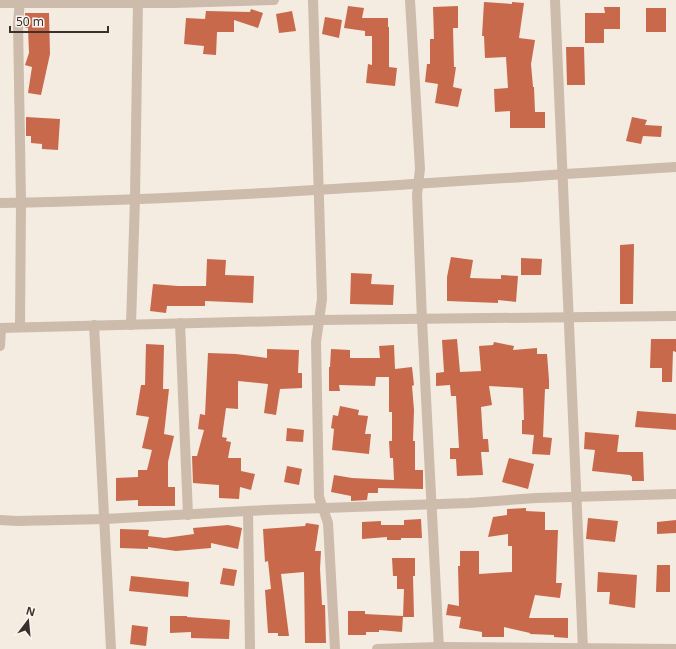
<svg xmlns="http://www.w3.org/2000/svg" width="676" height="649" viewBox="0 0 676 649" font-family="'Noto Sans',sans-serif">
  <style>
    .building { fill: #c8694b }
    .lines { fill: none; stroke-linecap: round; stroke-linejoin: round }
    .minor { stroke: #cdbbac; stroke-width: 10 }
  </style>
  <rect width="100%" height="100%" fill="#f4ebe1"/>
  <g class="building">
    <polygon points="484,2 512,4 512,2 524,3 519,38 535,40 531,64 533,87 534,87 535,112 545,112 545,128 510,128 510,111 495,112 494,89 508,88 506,57 485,58 484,36 482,36"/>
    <polygon points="348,6 364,8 362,18 388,18 388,27 389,27 389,67 397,68 395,86 366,83 368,64 372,65 372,36 365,36 365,31 344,28"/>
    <polygon points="458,6 458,28 453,28 454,67 456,67 453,87 462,89 458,107 435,103 438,84 425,82 427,64 430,64 430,39 434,39 433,7"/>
    <polygon points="604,7 620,7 620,29 604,29 604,43 585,43 585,13 605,13"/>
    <rect x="646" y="8" width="20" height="24"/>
    <polygon points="251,9 263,13 258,28 234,20 234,32 217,32 216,55 203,54 204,46 184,44 186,18 205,19 206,11 250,12"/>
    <polygon points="292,11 296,31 279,33 276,14"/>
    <polygon points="25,13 49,13 50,54 41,95 28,93 32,67 25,65 29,53 28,28 25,28"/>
    <polygon points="325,17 342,20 339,38 322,34"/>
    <polygon points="566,47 584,47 585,85 567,85"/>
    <polygon points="26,117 60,119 58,150 42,149 42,144 31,143 31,136 26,136"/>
    <polygon points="632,117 647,120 645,125 662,126 661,137 643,136 641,144 626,141"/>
    <polygon points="634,244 633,304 620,304 620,245"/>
    <polygon points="451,257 473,260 470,278 501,279 501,275 518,276 516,302 498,300 498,303 447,301 447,277"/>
    <polygon points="521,258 542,259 541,275 521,275"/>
    <polygon points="207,259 226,260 225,275 254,276 253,303 205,301 205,306 167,306 166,313 150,311 153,284 178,286 206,286"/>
    <polygon points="351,273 372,274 371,284 394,285 393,305 350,304"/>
    <polygon points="457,339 460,372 481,371 479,346 493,345 494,342 514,346 513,350 537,348 537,354 547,354 549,380 549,389 545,389 543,437 552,438 550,455 532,454 534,435 522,434 522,420 524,420 523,388 489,386 492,405 481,407 483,439 488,439 489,452 481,452 483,475 457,476 456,459 450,459 450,448 459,448 456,396 451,396 450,385 436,386 436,373 444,372 442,340"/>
    <polygon points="651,339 676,339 676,352 673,351 672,382 662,382 662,368 650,368"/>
    <polygon points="146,344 164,345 163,389 169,389 164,434 174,436 168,462 168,487 175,487 175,506 138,506 138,500 116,501 116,478 138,477 138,470 147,470 152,450 142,448 149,417 136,415 141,385 145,385"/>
    <polygon points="394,345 395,369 412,367 414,385 412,386 414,410 413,441 415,441 415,470 423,470 423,489 378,488 378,493 368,493 367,500 351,501 351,496 331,492 334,475 352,478 394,480 393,458 390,458 389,441 392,441 392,412 389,412 389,377 376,377 375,386 339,385 340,391 329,391 329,367 330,367 331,349 350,350 350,358 380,358 379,346"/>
    <polygon points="267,349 299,350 298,373 302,373 302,388 280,389 276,415 264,413 268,384 238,381 238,409 226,408 222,437 227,438 226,441 231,442 228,458 241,458 241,471 255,474 251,490 240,487 239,499 219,498 219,485 193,483 192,456 197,456 204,430 198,429 200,414 205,415 208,353 236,354 267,358"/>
    <polygon points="340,406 359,410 358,415 368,416 365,434 371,434 369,454 332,450 334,429 331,428 333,415 338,416"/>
    <polygon points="637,411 676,414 676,430 635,427"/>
    <polygon points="287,428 304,430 303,442 286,441"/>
    <polygon points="585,432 619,435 617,452 643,452 644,481 632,481 632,477 630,475 592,471 595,450 584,449"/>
    <polygon points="509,458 534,464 528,489 502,482"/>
    <polygon points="287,466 302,469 299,485 284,482"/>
    <polygon points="526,508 526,511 545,512 545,530 558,530 556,583 562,583 560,598 535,595 529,618 568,618 568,638 554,637 554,635 530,634 530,633 504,627 504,637 482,637 482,632 459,628 461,617 446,615 448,604 459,606 458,566 460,566 460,551 479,551 479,574 512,572 512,546 508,546 508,534 488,537 493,517 507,515 507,509"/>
    <polygon points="588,518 618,521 615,542 586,539"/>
    <polygon points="421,519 422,538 401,538 401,540 387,540 387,537 362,539 362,522 381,521 381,525 404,525 404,520"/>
    <polygon points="676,520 676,533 657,534 657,522"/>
    <polygon points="306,523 319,525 315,551 321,551 320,569 322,605 325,605 326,643 305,643 304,572 281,574 289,636 278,636 278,633 268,633 265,590 271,589 268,561 265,562 263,529 305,526"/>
    <polygon points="228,525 242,528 238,549 211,543 211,548 176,551 148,547 148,549 120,548 120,529 149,530 148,536 165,538 194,534 193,528"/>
    <polygon points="392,558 415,558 415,576 413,576 414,617 403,617 404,589 397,589 397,576 393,576"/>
    <polygon points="657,565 670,565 670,592 656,592"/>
    <polygon points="223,568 237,570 234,586 220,584"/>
    <polygon points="598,572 637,575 635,608 609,604 610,592 597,592"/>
    <polygon points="131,576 189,582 188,597 129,591"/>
    <polygon points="348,611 365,611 365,614 403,616 402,632 379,630 379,632 366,632 366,635 348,635"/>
    <polygon points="170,616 187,616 187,617 230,620 229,639 191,638 191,632 170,633"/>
    <polygon points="132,625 148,627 146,646 130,644"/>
  </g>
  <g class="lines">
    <g class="minor">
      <polyline points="313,0 322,299 316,342 319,497 328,523 335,649"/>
      <polyline points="410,0 420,169 417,194 422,320 439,649"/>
      <polyline points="555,0 583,649"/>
      <polyline points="0,3 174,3 274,0"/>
      <path d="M0,203C226,199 451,181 676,167"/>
      <polyline points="180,323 188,515"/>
      <polyline points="94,325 111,649"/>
      <polyline points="131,325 135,198 138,0"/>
      <polyline points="20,327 21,202 18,23 20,0"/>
      <polyline points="0,328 320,320 676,316"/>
      <polyline points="0,346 1,328"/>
      <polyline points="248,511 250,649"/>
      <polyline points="0,520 17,521 105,519 266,510 469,503 536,498 676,494"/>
      <polyline points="377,649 439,647 676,649"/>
    </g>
  </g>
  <g transform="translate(28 621) rotate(16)" stroke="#fbf5ee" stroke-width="3" paint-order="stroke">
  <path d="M0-3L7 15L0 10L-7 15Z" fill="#3b302b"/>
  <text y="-6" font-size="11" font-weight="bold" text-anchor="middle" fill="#3b302b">N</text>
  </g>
  <path d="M10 26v6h98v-6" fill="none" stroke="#3b302b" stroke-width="2"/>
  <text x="16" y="26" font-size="12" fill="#3b302b" stroke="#fbf5ee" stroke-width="3" paint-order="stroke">50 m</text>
</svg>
